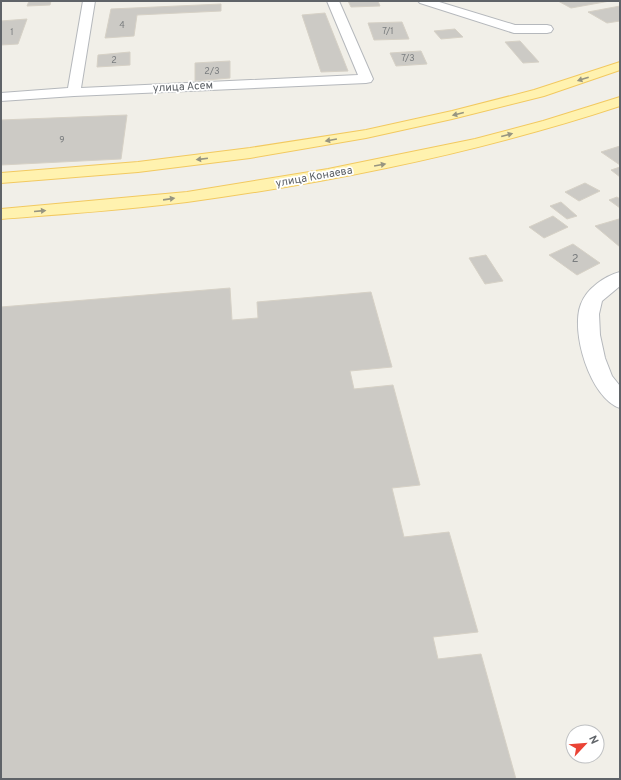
<svg xmlns="http://www.w3.org/2000/svg" width="621" height="780" viewBox="0 0 621 780" font-family="Overpass,sans-serif">
  <style>
    .building { fill: #cccac5; stroke: #d6d1c6 }
    .lines { fill: none; stroke-linecap: round; stroke-linejoin: round }
    .minor-casing { stroke: #b5b8bc; stroke-width: 2 }
    .major-casing { stroke: #f2c960; stroke-width: 2 }
    .minor { fill: #fff; fill-rule: evenodd }
    .major { fill: #fff2af; fill-rule: evenodd }
    .oneway { fill: #979581 }
    .labels { text-anchor: middle; dominant-baseline: central; stroke-width: 3.5; stroke-linejoin: round; paint-order: stroke }
    .far-number-label { font-size: 9px; fill: #7a7d7f }
    .far-street-label { font-size: 11px; fill: #5f6368; stroke: #fff }
    .number-label { font-size: 11px; fill: #7a7d7f }
  </style>
  <rect width="100%" height="100%" fill="#f1efe8"/>
  <g class="building">
    <polygon points="1,1 51,1 50,5 27,6 29,1"/>
    <polygon points="348,1 378,1 380,6 351,7"/>
    <polygon points="558,1 610,1 571,8"/>
    <polygon points="221,4 221,11 137,15 134,36 105,38 111,9"/>
    <polygon points="620,6 620,21 607,23 588,12"/>
    <polygon points="325,13 348,71 321,72 302,15"/>
    <polygon points="27,19 18,44 1,45 1,21"/>
    <polygon points="402,22 409,39 374,40 368,23"/>
    <polygon points="455,29 463,37 441,39 434,31"/>
    <polygon points="520,41 539,62 523,63 505,42"/>
    <polygon points="421,51 427,64 396,66 390,53"/>
    <polygon points="130,52 130,65 97,67 98,55"/>
    <polygon points="230,61 230,78 195,81 195,63"/>
    <polygon points="127,115 121,159 1,165 1,120"/>
    <polygon points="620,146 620,165 601,152"/>
    <polygon points="620,167 620,177 611,170"/>
    <polygon points="585,183 600,191 579,201 565,192"/>
    <polygon points="617,197 620,199 620,208 609,200"/>
    <polygon points="561,202 577,216 567,219 550,206"/>
    <polygon points="553,216 568,227 544,238 529,227"/>
    <polygon points="619,219 620,220 620,247 595,226"/>
    <polygon points="573,244 600,263 577,275 549,255"/>
    <polygon points="486,255 503,281 485,284 469,258"/>
    <polygon points="230,288 232,320 258,318 257,302 371,292 392,367 350,371 354,389 393,385 420,485 392,488 404,537 449,532 478,632 433,637 438,659 481,654 516,779 1,779 1,307"/>
  </g>
  <g class="lines">
    <defs>
      <g id="minor">
        <polygon points="83,1 95,1 81,88 358,75 327,1 339,1 373,79 371,82 366,83 74,96 1,101 1,93 68,88"/>
        <polygon points="418,1 436,1 515,25 547,25 551,26 553,29 551,32 547,33 514,33 420,3"/>
        <path d="M620,272V286L602,301L599,314L600,335L605,358L612,376L620,386V408C590,398 570,331 581,304C587,288 605,276 620,272Z"/>
      </g>
      <g id="major">
        <polygon points="620,62 620,70 544,96 452,119 366,138 250,158 138,172 1,183 1,173 138,162 250,148 366,130 452,111 534,90"/>
        <path d="M620,97V106C480,152 334,182 187,202C125,210 63,214 1,219V209L187,192L328,169L475,139L543,121Z"/>
      </g>
    </defs>
    <use href="#minor" class="minor-casing"/>
    <use href="#major" class="major-casing"/>
    <use href="#minor" class="minor"/>
    <use href="#major" class="major"/>
  </g>
  <defs><path id="oneway-solid" d="M-6-.8H1V-3.2L6.5 0L1 3.2V.8H-6Z"/></defs>
  <g class="oneway">
    <use href="#oneway-solid" transform="translate(583 79) rotate(162)"/>
    <use href="#oneway-solid" transform="translate(458 114) rotate(166)"/>
    <use href="#oneway-solid" transform="translate(507 135) rotate(-15)"/>
    <use href="#oneway-solid" transform="translate(331 140) rotate(170)"/>
    <use href="#oneway-solid" transform="translate(202 159) rotate(173)"/>
    <use href="#oneway-solid" transform="translate(380 165) rotate(-10)"/>
    <use href="#oneway-solid" transform="translate(169 199) rotate(-8)"/>
    <use href="#oneway-solid" transform="translate(40 211) rotate(-5)"/>
  </g>
  <g class="labels">
    <g class="far-number-label">
      <text x="122" y="25">4</text>
      <text x="388" y="31">7/1</text>
      <text x="12" y="32">1</text>
      <text x="408" y="58">7/3</text>
      <text x="114" y="60">2</text>
      <text x="212" y="71">2/3</text>
      <text x="62" y="140">9</text>
    </g>
    <g class="far-street-label">
      <text transform="translate(183 87) rotate(-3)">улица Асем</text>
      <text transform="translate(314 177) rotate(-10)">улица Конаева</text>
    </g>
    <g class="number-label">
      <text x="575" y="259">2</text>
    </g>
  </g>
  <rect width="621" height="780" fill="none" stroke="#5f6368" stroke-width="4"/>
  <g transform="translate(585 744) rotate(64)"><circle r="19" fill="#ffffff" stroke="#bfc1c3"/>
  <path d="M0-3L7 15L0 10L-7 15Z" fill="#ea4335"/>
  <text y="-6" font-size="11" font-weight="bold" text-anchor="middle" fill="#5f6368">N</text>
  </g>
</svg>
